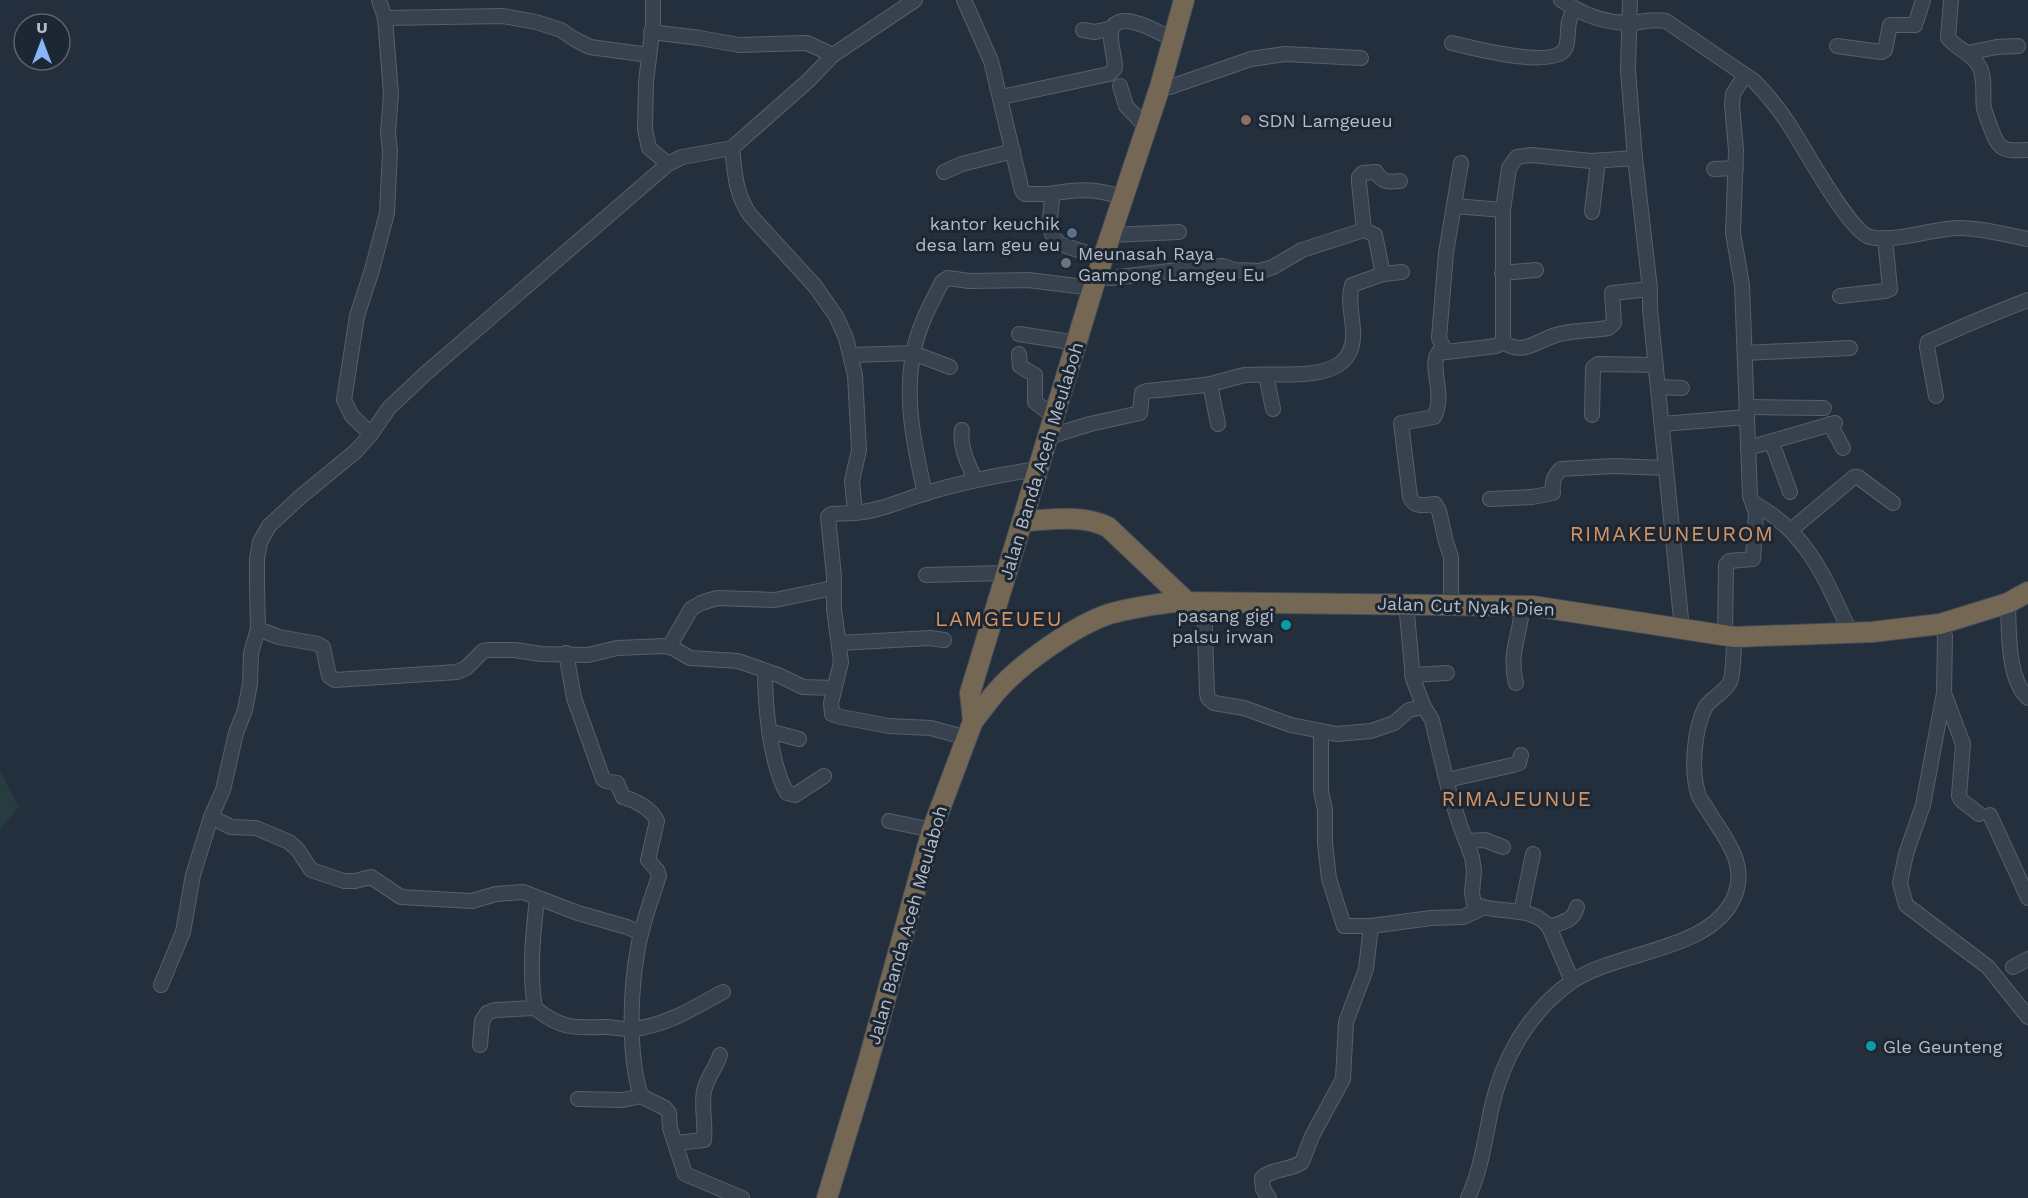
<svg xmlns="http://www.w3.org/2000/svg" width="2028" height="1198" viewBox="0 0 2028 1198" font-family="'Work Sans',sans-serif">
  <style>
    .green { fill: #263c3f }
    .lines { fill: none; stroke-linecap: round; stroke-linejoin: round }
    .minor-casing { stroke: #565f6c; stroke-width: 16 }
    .highway-casing { stroke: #434c59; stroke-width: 22 }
    .minor { stroke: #38414e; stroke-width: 14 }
    .highway { stroke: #746855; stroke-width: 20 }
    .education-dot { fill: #8d6e63; stroke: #1d2633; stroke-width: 2 }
    .service-dot { fill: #5c6f8a; stroke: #1d2633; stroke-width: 2 }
    .worship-dot { fill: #6b7280; stroke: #1d2633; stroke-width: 2 }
    .culture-dot { fill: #0f9aa8; stroke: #1d2633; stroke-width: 2 }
    .labels { text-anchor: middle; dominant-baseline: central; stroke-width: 6; stroke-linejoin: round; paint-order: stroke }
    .poi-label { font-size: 18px; fill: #b4bcc9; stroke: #1d2633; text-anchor: start }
    .street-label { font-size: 18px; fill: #b4bcc9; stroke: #1d2633 }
    .quarter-label { font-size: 21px; letter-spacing: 1.5px; fill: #d59563; stroke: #1d2633 }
  </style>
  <rect width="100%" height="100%" fill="#242f3e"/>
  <polygon class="green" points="0,771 19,807 0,829"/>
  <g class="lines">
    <defs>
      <g id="minor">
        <polyline points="653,0 653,24 646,82 645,129 649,148 668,164"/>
        <path d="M964,0L991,61L1022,191L1025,194H1049L1052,196C1052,213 1044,232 1060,244L1103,258"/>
        <path d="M1561,0C1580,13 1604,23 1628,23C1641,23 1652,18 1666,21L1754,81C1767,94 1778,108 1788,123C1803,145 1849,232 1870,237C1895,243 1933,228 1960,228C1982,228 2006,235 2028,239"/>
        <polyline points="1630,0 1628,70 1635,158 1650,289 1650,309 1682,629"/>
        <path d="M1951,0L1948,38C1957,49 1972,53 1979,66C1986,78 1982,95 1984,108C1986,116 1989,123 1992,131C1999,152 2007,151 2028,150"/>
        <polyline points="385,18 503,16 536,22 561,30 574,39 590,47 649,55"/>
        <polyline points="1083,30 1095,32 1113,28"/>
        <polyline points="651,32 700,38 739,45 807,43 833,55"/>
        <path d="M1452,43C1473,48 1552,69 1565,49C1569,42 1567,30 1569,22C1570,17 1572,13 1574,9"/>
        <polyline points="1837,46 1881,52 1885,50 1890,25 1915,25 1923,0"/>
        <polyline points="1967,53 1997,47 2018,46"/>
        <polyline points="1120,86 1126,106 1146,127"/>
        <polyline points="1160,87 1170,87 1251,59 1285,54 1361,58"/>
        <path d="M1001,97L1109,74L1115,68C1115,56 1110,45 1111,34C1113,5 1160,33 1172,39"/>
        <path d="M732,148C735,173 735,193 750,215L815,286L836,316L846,338L855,375L859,450L852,481L855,513C880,511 903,500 926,493C963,482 1001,474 1039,469"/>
        <polyline points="1714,169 1736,168"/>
        <polyline points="944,172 962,164 1013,151"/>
        <path d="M1049,194C1077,189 1094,188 1122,197"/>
        <polyline points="1454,206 1503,210"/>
        <polyline points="1592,212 1598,161"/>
        <polyline points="1364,230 1375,235 1383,274"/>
        <polyline points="1110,235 1179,232"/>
        <polyline points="1502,273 1536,270"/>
        <path d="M1096,277L1111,278L1203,267L1223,266L1235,270L1260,271L1273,267L1302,250L1364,230L1359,183V177L1363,173L1376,172C1383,183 1388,182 1400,181"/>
        <polyline points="1840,296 1885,291 1890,289 1885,238"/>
        <polyline points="1019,334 1077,343"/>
        <path d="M1503,342C1523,356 1536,341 1556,335C1572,330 1591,331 1608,328L1614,323L1612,293L1650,289"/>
        <polyline points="1445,351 1439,338 1446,253 1461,163"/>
        <polyline points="1745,353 1850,348"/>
        <polyline points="1019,354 1020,366 1035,375 1035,402 1053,416"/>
        <polyline points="852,355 913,353 950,367"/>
        <polyline points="1266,375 1273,409"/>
        <polyline points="1210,384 1218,424"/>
        <polyline points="1658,387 1682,388"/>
        <path d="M1936,396L1927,347L1928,342C1961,327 1994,313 2028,300"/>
        <polyline points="1747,407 1824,408"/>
        <polyline points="1592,415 1593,368 1598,364 1656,365"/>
        <polyline points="1662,424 1747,417"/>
        <polyline points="1830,424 1843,448"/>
        <path d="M962,430C959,447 969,465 975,480"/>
        <polyline points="371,434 352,416 344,400 357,316 372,270 387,213 390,151 388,133 391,94 385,18 379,0"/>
        <path d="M1048,437L1090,424L1140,413L1142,393L1147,391C1168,389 1190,387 1211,384C1223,381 1234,377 1246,375C1274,372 1334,383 1349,353C1360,332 1345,307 1352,285L1383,274L1402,272"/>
        <polyline points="1772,443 1790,492"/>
        <polyline points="1748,448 1835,423"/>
        <path d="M925,494C915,449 904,401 913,355C917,329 930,305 942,282L948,278L969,281L1028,280L1093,288"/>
        <path d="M1490,499L1532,497L1553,493C1552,482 1553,477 1561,469L1614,466L1666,468"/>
        <path d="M1755,504C1808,533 1826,580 1850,632"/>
        <polyline points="855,513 831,514 828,517 834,576 834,609 841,662 831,703 832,714 841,717 889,726 931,728 967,738"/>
        <polyline points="1791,530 1854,477 1858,477 1893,503"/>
        <polyline points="926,575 1007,573"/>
        <polyline points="1204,602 1207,693 1208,698 1214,703 1244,708 1291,725 1337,734 1371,731 1394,723 1409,710 1424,707"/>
        <path d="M1406,603L1413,679L1424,707L1432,720L1449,791L1461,828L1472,857L1474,871L1472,893L1474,904C1497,915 1531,904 1549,927L1572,981"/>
        <path d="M2008,603C2009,630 2007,679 2028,698"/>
        <path d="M1451,604V557L1446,542L1439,511L1435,504C1424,505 1415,508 1410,497L1401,423L1434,417C1446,394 1429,368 1438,353L1496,346L1503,342V210L1509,168L1513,162L1517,157L1531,155L1591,161L1635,158"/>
        <polyline points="1940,624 1945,636 1944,693 1923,805 1906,854 1900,883 1906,905 1988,967 2028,1017"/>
        <polyline points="258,629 279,637 318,644 323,647 329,676 335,680 457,672 466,668 483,651 488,650 515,650 541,654 588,655 617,648 665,646 673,648 690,658 738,661 778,675 803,687 834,688"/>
        <polyline points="1725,636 1726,565 1729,561 1753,559 1756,513 1750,496 1742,285 1733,233 1736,150 1732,105 1733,94 1745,75"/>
        <polyline points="839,643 930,638 944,640"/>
        <polyline points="669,647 691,609 701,603 717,598 775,600 833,588"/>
        <path d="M566,653L574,698L603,779L606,781L617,783L623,797C635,800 652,809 657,821L648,860L657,870L659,876C651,900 642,924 638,948C630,990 628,1056 641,1096L665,1108L669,1113L670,1128L685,1174L742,1198"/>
        <path d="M765,671C765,705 770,764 787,793L795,795L824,776"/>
        <polyline points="1412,675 1447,673"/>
        <path d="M1516,683C1508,651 1521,636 1522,606"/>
        <polyline points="1944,693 1963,744 1959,796 1961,800 1979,814"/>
        <polyline points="769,731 799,739"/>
        <polyline points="1321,732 1321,791 1325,810 1325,843 1329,879 1344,926 1371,926 1431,918 1463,917 1483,908"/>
        <polyline points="1447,780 1513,765 1519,763 1521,755"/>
        <polyline points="1990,815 2028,898"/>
        <polyline points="211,817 231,827 256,828 289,842 298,850 311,870 344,881 355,881 371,877 401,897 472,901 496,894 523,892 578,913 627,927 641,933"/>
        <polyline points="889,821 932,830"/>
        <polyline points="1466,841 1485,840 1503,847"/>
        <path d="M537,898C533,934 529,972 535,1008C561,1029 574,1028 605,1027C614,1027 624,1030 633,1029C666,1026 695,1007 723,992"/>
        <polyline points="1521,912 1533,854"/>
        <path d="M1549,927C1561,923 1574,921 1577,907"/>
        <polyline points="2013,967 2028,959"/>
        <polyline points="161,985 183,932 193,875 211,817 223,790 236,733 245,710 250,684 251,653 258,629 257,587 257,559 260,542 269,526 299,498 356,451 371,434 389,408 425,374 668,164 682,157 732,148 809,80 833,55 915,0"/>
        <polyline points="480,1045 482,1021 487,1013 495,1010 535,1008"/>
        <polyline points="578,1099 623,1100 641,1096"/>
        <path d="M676,1143L704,1140C706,1124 701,1107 704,1091C707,1077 716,1068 720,1055"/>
        <path d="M1269,1198L1263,1189L1262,1178C1272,1168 1290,1171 1302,1162L1312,1136L1343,1079L1346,1022L1366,969L1371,926"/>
        <path d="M1468,1198C1481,1170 1485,1140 1491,1110C1502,1059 1528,1013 1571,982C1617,950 1713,952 1735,895C1748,862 1723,836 1707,809C1704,804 1699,799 1698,793C1691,771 1694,729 1705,708C1710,698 1725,693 1730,682C1734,674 1733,648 1735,637"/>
      </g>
      <g id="highway">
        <path d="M1023,521C1051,520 1082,514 1108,527L1186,601"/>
        <path d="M973,721C981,712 988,701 996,692C1020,664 1074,626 1109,614C1130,608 1151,605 1173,602L1533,606L1735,637L1872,632L1940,624L2008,603L2028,592"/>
        <polyline points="827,1198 867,1066 932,830 973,721 970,693 1093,288 1160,87 1184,0"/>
      </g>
    </defs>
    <use href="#minor" class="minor-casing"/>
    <use href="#highway" class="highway-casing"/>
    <use href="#minor" class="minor"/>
    <use href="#highway" class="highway"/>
  </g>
  <circle class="education-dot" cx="1246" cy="120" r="6"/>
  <circle class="service-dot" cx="1072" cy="233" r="6"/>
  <circle class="worship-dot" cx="1066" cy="263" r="6"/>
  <g class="culture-dot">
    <circle cx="1286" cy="625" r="6"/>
    <circle cx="1871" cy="1046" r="6"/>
  </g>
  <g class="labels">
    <g class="poi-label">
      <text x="1258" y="120">SDN Lamgeueu</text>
      <text x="1060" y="223" text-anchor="end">kantor keuchik<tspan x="1060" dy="21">desa lam geu eu</tspan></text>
      <text x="1078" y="253">Meunasah Raya<tspan x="1078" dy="21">Gampong Lamgeu Eu</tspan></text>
      <text x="1274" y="615" text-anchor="end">pasang gigi<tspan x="1274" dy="21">palsu irwan</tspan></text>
      <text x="1883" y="1046">Gle Geunteng</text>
    </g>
    <g class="street-label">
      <text transform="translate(1041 461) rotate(-73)">Jalan Banda Aceh Meulaboh</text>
      <text transform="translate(1466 606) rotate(2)">Jalan Cut Nyak Dien</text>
      <text transform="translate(907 925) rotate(-74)">Jalan Banda Aceh Meulaboh</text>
    </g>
    <g class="quarter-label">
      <text x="1672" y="533">RIMAKEUNEUROM</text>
      <text x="999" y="618">LAMGEUEU</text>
      <text x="1517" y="798">RIMAJEUNUE</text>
    </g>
  </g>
  <g transform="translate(42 42)"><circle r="28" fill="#1d2633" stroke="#59626f" stroke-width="1.5"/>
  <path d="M0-4.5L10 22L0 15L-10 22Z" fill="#8ab4f8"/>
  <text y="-9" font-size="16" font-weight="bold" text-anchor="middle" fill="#b4bcc9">U</text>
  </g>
</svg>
